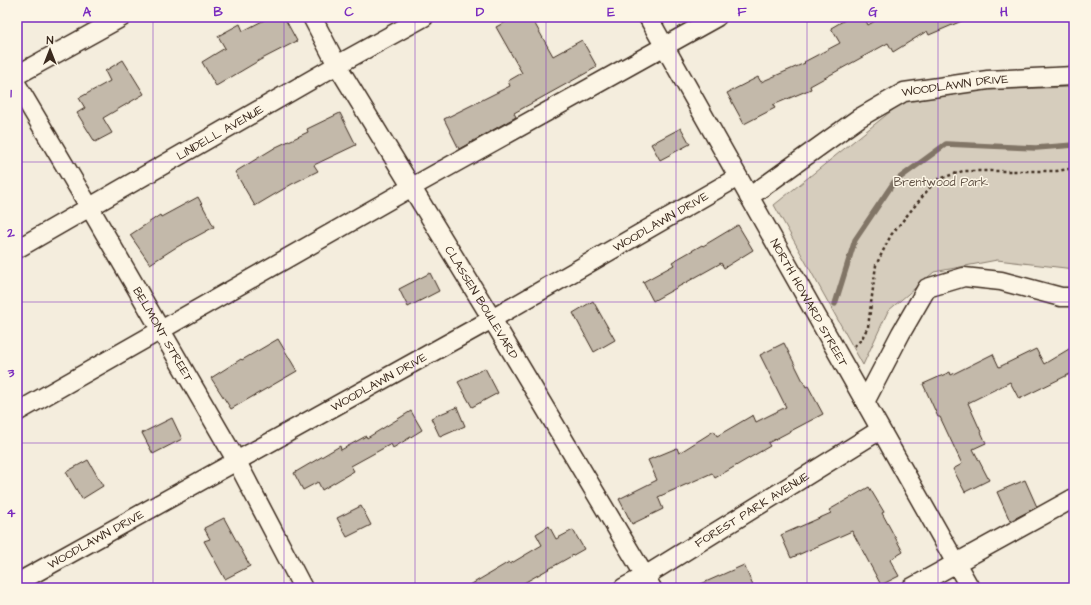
<svg xmlns="http://www.w3.org/2000/svg" width="1091" height="605" viewBox="0 0 1091 605" font-family="'Architects Daughter',sans-serif">
  <style>
    .green { fill: #d6cdbd; stroke: #887c6e }
    .lines { fill: none; stroke-linecap: round; stroke-linejoin: round }
    .stream { stroke: #817466; stroke-width: 5.5 }
    .building { fill: #c3b9aa; stroke: #3b2a1e }
    .minor-casing { stroke: #3b2a1e; stroke-width: 21 }
    .path { stroke: #3b2a1e; stroke-width: 2.5; stroke-dasharray: 3 3; stroke-linecap: butt }
    .minor { stroke: #fcf5e5; stroke-width: 18 }
    .grid { fill: none; stroke: #7b2cbf; stroke-width: 1; stroke-opacity: 0.55 }
    .labels { text-anchor: middle; dominant-baseline: central; stroke-width: 3; stroke-linejoin: round; paint-order: stroke }
    .street-label { font-size: 12px; fill: #3b2a1e; stroke: #fcf5e5 }
    .park-label { font-size: 12px; fill: #625346; stroke: #fcf5e5 }
    .neatline { fill: none; stroke: #7b2cbf; stroke-width: 1.5 }
    .grid-label { font-size: 13px; text-anchor: middle; font-weight: bold; fill: #7b2cbf }
  </style>
  <rect width="100%" height="100%" fill="#f4eddd"/>
  <filter id="ink" filterUnits="userSpaceOnUse"><feTurbulence type="fractalNoise" baseFrequency=".025" numOctaves="2"/><feDisplacementMap in="SourceGraphic" scale="8" xChannelSelector="R" yChannelSelector="G"/><feConvolveMatrix kernelMatrix="1 2 1 2 8 2 1 2 1" color-interpolation-filters="sRGB"/></filter>
  <g filter="url(#ink)">
    <polygon class="green" points="1074,87 1074,269 997,260 934,272 888,311 863,365 774,205 905,100 978,90"/>
    <g class="lines">
      <polyline class="stream" points="835,304 855,240 894,182 946,144 1036,148 1074,145"/>
    </g>
    <g class="building">
      <polygon points="270,17 284,17 297,41 260,60 216,86 202,62 225,48 218,36 240,24 243,31"/>
      <polygon points="515,17 531,17 553,56 582,40 597,67 514,113 516,117 459,149 444,119 510,86 508,81 522,73 496,27"/>
      <polygon points="850,17 864,17 868,25 882,17 971,17 929,35 927,31 893,52 888,43 810,86 811,89 773,105 775,108 744,124 727,93 758,77 761,82 805,63 804,62 840,43 831,28"/>
      <polygon points="123,60 144,94 103,118 112,133 95,142 77,113 85,108 79,98 110,81 105,71"/>
      <polygon points="340,113 356,145 314,165 318,171 292,184 255,206 235,172 276,147 308,132 307,129"/>
      <polygon points="681,128 690,144 660,160 651,144"/>
      <polygon points="198,197 214,227 175,248 150,264 130,235 160,215 161,217"/>
      <polygon points="738,225 753,250 724,268 721,263 653,301 643,282 674,265 672,262 702,245 703,246"/>
      <polygon points="430,273 439,291 408,307 399,289"/>
      <polygon points="593,301 615,340 594,352 573,313"/>
      <polygon points="278,339 297,371 231,409 211,378 241,359 242,360"/>
      <polygon points="784,343 806,387 808,386 823,414 768,443 770,446 715,478 712,473 658,497 663,509 632,524 619,499 657,480 648,460 677,448 679,453 714,431 717,436 753,415 756,422 786,407 760,355"/>
      <polygon points="1074,346 1074,372 1019,399 1010,382 968,403 986,443 973,449 989,480 965,492 953,469 962,464 940,417 938,417 923,384 950,372 951,375 993,354 999,367 1036,349 1044,364"/>
      <polygon points="485,368 498,393 472,407 458,382"/>
      <polygon points="457,407 465,426 440,437 431,418"/>
      <polygon points="411,411 422,430 393,448 391,444 351,466 354,471 322,490 318,482 303,490 294,473 340,446 341,450 366,436 367,438"/>
      <polygon points="172,418 182,439 153,454 142,433"/>
      <polygon points="88,460 103,486 82,499 66,472"/>
      <polygon points="1025,480 1037,507 1010,521 997,492"/>
      <polygon points="869,487 884,512 882,513 903,552 890,560 899,576 881,585 852,531 791,558 781,535 831,513 829,510"/>
      <polygon points="361,506 371,525 347,537 337,518"/>
      <polygon points="224,518 250,566 225,579 204,541 210,539 204,528"/>
      <polygon points="549,526 556,539 573,530 584,549 515,588 465,588 509,562 510,564 542,545 536,534"/>
      <polygon points="744,565 754,588 692,588"/>
    </g>
    <g class="lines">
      <defs>
        <g id="minor">
          <path id="s1" d="M312,17L337,65L492,319L652,588"/>
          <path id="s2" d="M648,17L970,588"/>
          <polyline points="17,75 122,17"/>
          <path id="s3" d="M17,85L90,208L236,460L303,588"/>
          <path id="s4" d="M749,197L859,118L904,92L988,80L1074,76"/>
          <path id="s5" d="M17,249L337,65L424,17"/>
          <polyline points="865,402 901,333 927,288 964,277 1001,281 1061,297 1074,297"/>
          <polyline points="17,412 412,187 717,17"/>
          <path id="s6" d="M17,583L492,319L738,177"/>
          <path id="s7" d="M623,588L645,576L880,430"/>
          <polyline points="911,588 1074,498"/>
        </g>
      </defs>
      <use href="#minor" class="minor-casing"/>
      <polyline class="path" points="854,346 861,340 868,327 876,265 891,235 936,180 963,171 1057,171 1074,168"/>
      <use href="#minor" class="minor"/>
    </g>
  </g>
  <path class="grid" d="M153,17V588M284,17V588M415,17V588M546,17V588M676,17V588M807,17V588M938,17V588M17,162H1074M17,302H1074M17,443H1074"/>
  <g class="labels">
    <g class="street-label">
      <text stroke="none"><textPath href="#s4" startOffset="239">WOODLAWN DRIVE</textPath></text>
      <text stroke="none"><textPath href="#s5" startOffset="234">LINDELL AVENUE</textPath></text>
      <text stroke="none"><textPath href="#s6" startOffset="738">WOODLAWN DRIVE</textPath></text>
      <text stroke="none"><textPath href="#s1" startOffset="332">CLASSEN BOULEVARD</textPath></text>
      <text stroke="none"><textPath href="#s2" startOffset="328">NORTH HOWARD STREET</textPath></text>
      <text stroke="none"><textPath href="#s3" startOffset="289">BELMONT STREET</textPath></text>
      <text stroke="none"><textPath href="#s6" startOffset="414">WOODLAWN DRIVE</textPath></text>
      <text stroke="none"><textPath href="#s7" startOffset="151">FOREST PARK AVENUE</textPath></text>
      <text stroke="none"><textPath href="#s6" startOffset="90">WOODLAWN DRIVE</textPath></text>
    </g>
    <g class="park-label">
      <text x="941" y="182">Brentwood Park</text>
    </g>
  </g>
  <rect width="1091" height="605" fill="none" stroke="#fcf5e5" stroke-width="44"/>
  <g transform="translate(50 50)" stroke="#fcf5e5" stroke-width="3" paint-order="stroke">
  <path d="M0-3L7 15L0 10L-7 15Z" fill="#3b2a1e"/>
  <text y="-6" font-size="11" font-weight="bold" text-anchor="middle" fill="#3b2a1e">N</text>
  </g>
  <rect x="22" y="22" width="1047" height="561" class="neatline"/>
  <g class="grid-label">
    <text x="87" y="16">A</text>
    <text x="218" y="16">B</text>
    <text x="349" y="16">C</text>
    <text x="480" y="16">D</text>
    <text x="611" y="16">E</text>
    <text x="742" y="16">F</text>
    <text x="873" y="16">G</text>
    <text x="1004" y="16">H</text>
    <text x="11" y="97">1</text>
    <text x="11" y="237">2</text>
    <text x="11" y="377">3</text>
    <text x="11" y="517">4</text>
  </g>
</svg>
